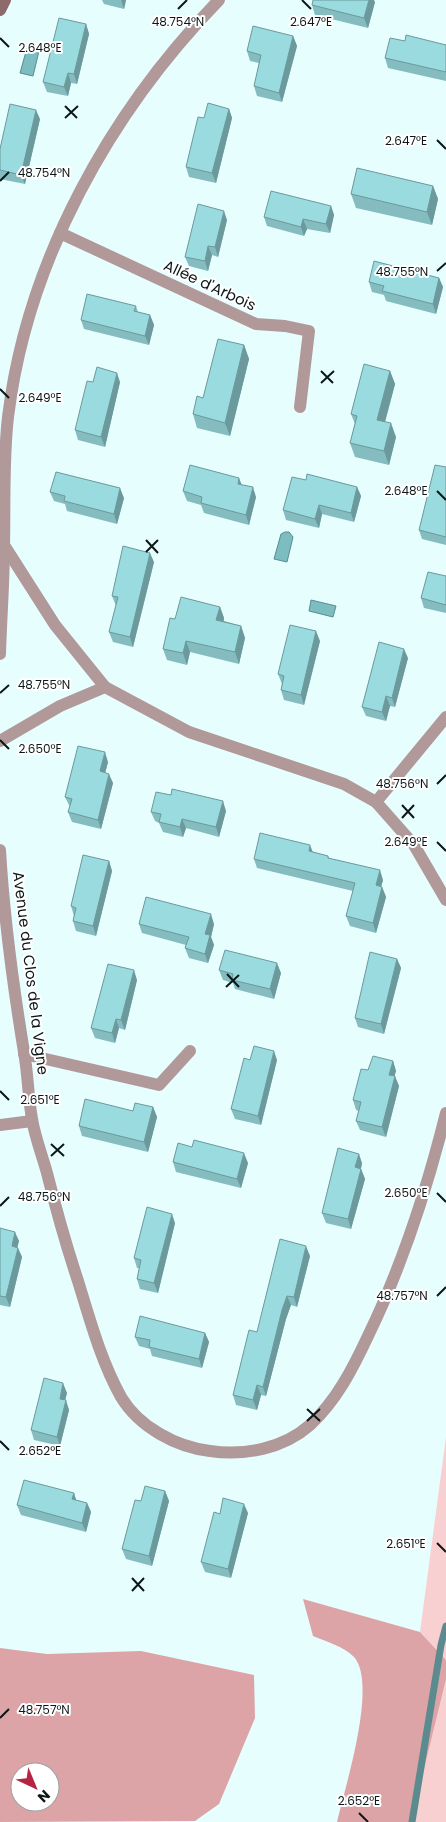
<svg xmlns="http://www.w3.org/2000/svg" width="446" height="1822" viewBox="0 0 446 1822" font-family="Poppins,sans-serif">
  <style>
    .green { fill: #f9d0d2 }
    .forest { fill: #dca4a7; fill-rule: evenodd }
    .water { fill: #7cbdc1; stroke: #5b8b8e }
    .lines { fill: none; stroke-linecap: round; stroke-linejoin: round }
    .stream { stroke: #5b8b8e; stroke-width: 7 }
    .street { stroke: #b19899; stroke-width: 12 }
    .secondary { stroke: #8d6a6c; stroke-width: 12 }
    .wall { fill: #84bcc0 }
    .shaded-wall { fill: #6b999c }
    .building { fill: #99dbdf; stroke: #6b999c }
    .ticks { fill: none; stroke: #0d1718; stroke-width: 2 }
    .labels { text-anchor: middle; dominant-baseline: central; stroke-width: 4; stroke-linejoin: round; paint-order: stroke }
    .street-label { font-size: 15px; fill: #0d1718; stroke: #fff }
    .ticks-label { font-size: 12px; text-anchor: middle; fill: #0d1718; stroke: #fff; stroke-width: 4; stroke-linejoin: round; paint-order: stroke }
  </style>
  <rect width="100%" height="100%" fill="#e7feff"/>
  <g class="green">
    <polygon points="446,1437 446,1660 420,1632"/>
    <polygon points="436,1676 446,1678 446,1822 415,1822"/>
  </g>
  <g class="forest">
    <path d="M303,1599L420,1632L446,1660V1679L411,1822H337C345,1787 378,1684 354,1657C345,1647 325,1641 313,1636Z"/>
    <path d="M0,1648L47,1654L141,1651L254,1675L255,1718L219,1804L195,1821L0,1822ZM20,1772H50V1802H20Z"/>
  </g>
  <g class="water">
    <polygon points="27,48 39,51 33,76 20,73"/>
    <polygon points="285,532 289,532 293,537 287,562 274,559 281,534"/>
    <polygon points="311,600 336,606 333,617 309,611"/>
  </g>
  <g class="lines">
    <polyline class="stream" points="412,1822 441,1645 446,1626"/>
    <g class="street">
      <polyline points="60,233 256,324 285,326 309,331 300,407"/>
      <polyline points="4,545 55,625 105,687"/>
      <path d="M0,654C1,618 4,581 4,545C5,502 3,460 8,417C27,261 110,112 219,0"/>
      <polyline points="0,741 60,706 105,687 189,732 344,784 376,802 414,845 446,900"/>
      <polyline points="376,802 446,717"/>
      <path d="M0,850C4,918 13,985 24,1052C28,1074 28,1096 32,1119C35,1137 42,1155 47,1173C56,1209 66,1245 78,1281C90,1320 101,1361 121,1397C139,1427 176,1447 210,1451C244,1456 283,1449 310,1425C337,1400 353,1368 368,1336C403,1264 427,1189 446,1113"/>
      <polyline points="24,1054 159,1085 190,1051"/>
      <polyline points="0,1125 32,1121"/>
    </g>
    <polyline class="secondary" points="0,10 5,0"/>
  </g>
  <g class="wall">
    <polygon points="102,0 126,0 124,9 104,4"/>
    <polygon points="375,2 368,28 315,15 312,5"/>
    <polygon points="86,24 89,34 77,84 71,83 68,96 47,92 43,82"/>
    <polygon points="293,36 297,46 282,102 257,96 254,86 259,63 250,61 247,51"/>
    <polygon points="405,41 446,45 446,81 388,68 385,58"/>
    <polygon points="229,109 232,118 216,183 189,177 186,167 204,118"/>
    <polygon points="40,119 25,184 0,179 0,149"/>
    <polygon points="433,186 438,199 432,225 356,208 351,194"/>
    <polygon points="331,206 334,215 330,233 307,229 304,236 267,226 264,217"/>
    <polygon points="227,220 218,257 212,255 208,271 189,266 185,257"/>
    <polygon points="439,278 443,287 436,314 386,301 384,295 372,292 369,282"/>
    <polygon points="136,306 138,312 150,315 154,325 149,345 84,329 81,320"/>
    <polygon points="244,345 249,359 230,436 197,428 193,414 203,398"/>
    <polygon points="390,371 395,384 385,422 396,437 389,465 355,457 350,443 355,424 351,414"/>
    <polygon points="93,382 120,382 105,447 78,440 75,430"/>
    <polygon points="446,467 446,545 422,539 419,530"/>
    <polygon points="306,480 357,487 361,496 354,522 322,514 319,528 286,520 283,510"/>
    <polygon points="241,484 256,497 249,525 204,513 201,505 187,501 183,491"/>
    <polygon points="50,492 124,498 117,524 67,511 65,504 54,501"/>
    <polygon points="154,562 133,647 113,642 109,632 116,606 112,596"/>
    <polygon points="446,576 446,613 424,608 421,598"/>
    <polygon points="220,607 224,618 224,621 241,626 245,638 239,664 190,652 187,665 167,660 163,649 175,619"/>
    <polygon points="320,641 304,705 284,700 281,690 282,684 278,674"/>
    <polygon points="408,658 395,707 390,706 386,721 366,716 362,707"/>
    <polygon points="108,762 105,773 113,783 101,829 72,822 68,812 70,807 65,797"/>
    <polygon points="226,811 219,837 186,828 183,837 163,832 159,823 155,821 151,812"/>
    <polygon points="313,852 328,856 329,858 383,880 381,887 382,887 386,897 376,933 350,926 346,916 353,891 257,868 254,859"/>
    <polygon points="109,861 112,871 96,936 76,931 73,921 74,916 71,906"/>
    <polygon points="139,924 214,924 211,937 214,945 208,963 189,958 185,948 186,945 142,933"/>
    <polygon points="397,959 401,968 384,1034 358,1027 355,1018"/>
    <polygon points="219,970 281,973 274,999 235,989 233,983 223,980"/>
    <polygon points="137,980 125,1030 119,1028 115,1043 95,1038 91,1028"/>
    <polygon points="250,1060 277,1060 261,1125 235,1119 231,1109"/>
    <polygon points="393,1061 396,1071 394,1076 399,1086 386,1137 360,1130 356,1121 359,1111 356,1110 353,1100 368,1070"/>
    <polygon points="153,1107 157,1117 148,1152 82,1136 79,1126 133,1111"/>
    <polygon points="192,1147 248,1163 241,1188 176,1172 173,1162"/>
    <polygon points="362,1163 361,1169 365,1179 351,1229 326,1223 322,1213"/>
    <polygon points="175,1223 158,1293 140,1289 137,1279 139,1268 137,1268 134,1258"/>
    <polygon points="0,1228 19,1241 17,1247 22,1257 10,1307 0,1305"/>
    <polygon points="310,1256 297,1307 291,1305 286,1319 266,1396 261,1395 257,1410 236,1405 233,1395 257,1332"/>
    <polygon points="205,1333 209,1342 202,1368 152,1356 150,1349 139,1346 135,1337"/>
    <polygon points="67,1393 65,1400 69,1410 60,1446 34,1440 31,1430"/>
    <polygon points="165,1491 169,1501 152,1566 126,1559 122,1549 141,1501"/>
    <polygon points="74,1493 76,1500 87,1503 91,1512 86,1532 21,1515 17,1505"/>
    <polygon points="248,1513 231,1578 205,1572 201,1562 220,1514"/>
  </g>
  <g class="shaded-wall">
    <polygon points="121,0 126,0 124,9"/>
    <polygon points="369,0 374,0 375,2 368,28 364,18"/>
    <polygon points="86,24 89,34 77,84 74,74"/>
    <polygon points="293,36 297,46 282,102 279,93"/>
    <polygon points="68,73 71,83 68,96 64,87"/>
    <polygon points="229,109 232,118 216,183 212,173"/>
    <polygon points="36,110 40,119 25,184 21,175"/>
    <polygon points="433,186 438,199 432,225 427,212"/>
    <polygon points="331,206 334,215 330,233 326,224"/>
    <polygon points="224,211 227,220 218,257 215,247"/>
    <polygon points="303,219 307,229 304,236 301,227"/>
    <polygon points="208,246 212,255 208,271 205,261"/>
    <polygon points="439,278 443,287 436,314 433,304"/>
    <polygon points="150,315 154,325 149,345 145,336"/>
    <polygon points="244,345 249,359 230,436 225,423"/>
    <polygon points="390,371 395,384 382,433 377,420"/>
    <polygon points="117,373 120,382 105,447 101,437"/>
    <polygon points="391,423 396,437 389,465 384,451"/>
    <polygon points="239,478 243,488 238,484"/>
    <polygon points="253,487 256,497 249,525 246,515"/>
    <polygon points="357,487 361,496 354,522 351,513"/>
    <polygon points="120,488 124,498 117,524 114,514"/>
    <polygon points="319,505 322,514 319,528 315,519"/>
    <polygon points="150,553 154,562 133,647 130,637"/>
    <polygon points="220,607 224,618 221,631 216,620"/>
    <polygon points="241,626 245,638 239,664 235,652"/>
    <polygon points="316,631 320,641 304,705 301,695"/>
    <polygon points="186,641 190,652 187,665 183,653"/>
    <polygon points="404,649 408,658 395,707 392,698"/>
    <polygon points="386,696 390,706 386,721 382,712"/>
    <polygon points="105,752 108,762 103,781 100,771"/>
    <polygon points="109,774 113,783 101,829 98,820"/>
    <polygon points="223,801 226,811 219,837 216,827"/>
    <polygon points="182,819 186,828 183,837 180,827"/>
    <polygon points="310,845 314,855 309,851"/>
    <polygon points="109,861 112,871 96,936 93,926"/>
    <polygon points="380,870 383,880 379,894 376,885"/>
    <polygon points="382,887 386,897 376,933 373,923"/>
    <polygon points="211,914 214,924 211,937 214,945 208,963 205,954 205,934"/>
    <polygon points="397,959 401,968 384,1034 381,1024"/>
    <polygon points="277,963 281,973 274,999 270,989"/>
    <polygon points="134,970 137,980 125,1030 121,1020"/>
    <polygon points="116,1019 119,1028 115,1043 112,1033"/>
    <polygon points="274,1051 277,1060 261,1125 258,1116"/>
    <polygon points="393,1061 396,1071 392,1085 389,1075"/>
    <polygon points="395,1076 399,1086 386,1137 382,1127"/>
    <polygon points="153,1107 157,1117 148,1152 144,1142"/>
    <polygon points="244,1153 248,1163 241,1188 237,1179"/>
    <polygon points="359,1154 362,1163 359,1177 355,1167"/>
    <polygon points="361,1169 365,1179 351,1229 348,1219"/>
    <polygon points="172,1214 175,1223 158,1293 154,1283"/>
    <polygon points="15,1232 19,1241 15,1256 12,1246"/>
    <polygon points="306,1246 310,1256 297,1307 294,1297"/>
    <polygon points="18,1248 22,1257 10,1307 6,1297"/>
    <polygon points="287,1296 291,1305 286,1319 266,1396 263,1387 282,1310"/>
    <polygon points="205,1333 209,1342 202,1368 199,1359"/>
    <polygon points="63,1383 67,1393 63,1408 60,1399"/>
    <polygon points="257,1385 261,1395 257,1410 253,1400"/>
    <polygon points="66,1400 69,1410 60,1446 57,1437"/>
    <polygon points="165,1491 169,1501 152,1566 149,1556"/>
    <polygon points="74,1493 77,1503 72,1499"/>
    <polygon points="87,1503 91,1512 86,1532 82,1523"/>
    <polygon points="244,1504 248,1513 231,1578 228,1569"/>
  </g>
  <g class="building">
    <polygon points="313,0 369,0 364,18 312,5"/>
    <polygon points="59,18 86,24 74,74 68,73 64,87 43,82"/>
    <polygon points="253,26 293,36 279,93 254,86 261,55 247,51"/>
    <polygon points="406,35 446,45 446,72 385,58 390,38 405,41"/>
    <polygon points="208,103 229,109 212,173 186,167 198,117 204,118"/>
    <polygon points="10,104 36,110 21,175 0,170 0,149"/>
    <polygon points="357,168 433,186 427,212 351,194"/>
    <polygon points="271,191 331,206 326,224 303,219 301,227 264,217"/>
    <polygon points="198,204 224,211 215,247 208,246 205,261 185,257"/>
    <polygon points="374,261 439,278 433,304 382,291 384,286 369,282"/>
    <polygon points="87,294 136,306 134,311 150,315 145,336 81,320"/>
    <polygon points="218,339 244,345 225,423 193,414 197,396 203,398"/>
    <polygon points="364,364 390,371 377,420 391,423 384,451 350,443 357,416 351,414"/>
    <polygon points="97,367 117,373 101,437 75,430 87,381 93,382"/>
    <polygon points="190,465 239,478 238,484 253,487 246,515 201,503 202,497 183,491"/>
    <polygon points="435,465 446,467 446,537 419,530"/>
    <polygon points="56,472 120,488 114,514 64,501 65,496 50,492"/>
    <polygon points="307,474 357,487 351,513 319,505 315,519 283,510 292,477 306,480"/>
    <polygon points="123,546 150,553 130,637 109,632 118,597 112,596"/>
    <polygon points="428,572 446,576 446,605 421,598"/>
    <polygon points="181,597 220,607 216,620 241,626 235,652 186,641 183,653 163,649 170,618 175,619"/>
    <polygon points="290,625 316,631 301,695 281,690 284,676 278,674"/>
    <polygon points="379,642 404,649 392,698 386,696 382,712 362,707"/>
    <polygon points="78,746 105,752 100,771 109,774 98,820 68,812 72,799 65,797"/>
    <polygon points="172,789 223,801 216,827 182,819 180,827 159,822 161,814 151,812 156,792 171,795"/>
    <polygon points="260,833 310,845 309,851 328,856 328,858 380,870 376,885 382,887 373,923 346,916 355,883 254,859"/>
    <polygon points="83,855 109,861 93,926 73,921 76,908 71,906"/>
    <polygon points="146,897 211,914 205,934 210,935 205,954 185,948 189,937 139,924"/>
    <polygon points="225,950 277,963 270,989 232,980 233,974 219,970"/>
    <polygon points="370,952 397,959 381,1024 355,1018"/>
    <polygon points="108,964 134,970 121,1020 116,1019 112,1033 91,1028"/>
    <polygon points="254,1046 274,1051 258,1116 231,1109 244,1058 250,1060"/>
    <polygon points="373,1056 393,1061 389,1075 395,1076 382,1127 356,1121 361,1102 353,1100 361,1069 368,1070"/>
    <polygon points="85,1099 133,1111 135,1103 153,1107 144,1142 79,1126"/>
    <polygon points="194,1140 244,1153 237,1179 173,1162 178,1143 192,1147"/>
    <polygon points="338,1148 359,1154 355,1167 361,1169 348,1219 322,1213"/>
    <polygon points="147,1207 172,1214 154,1283 137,1279 141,1260 134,1258"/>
    <polygon points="0,1228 15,1232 12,1246 18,1248 6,1297 0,1296"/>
    <polygon points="280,1239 306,1246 294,1297 287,1296 282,1310 263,1387 257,1385 253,1400 233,1395 249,1330 257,1332"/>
    <polygon points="140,1316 205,1333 199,1359 149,1347 150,1340 135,1337"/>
    <polygon points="44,1378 63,1383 60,1399 66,1400 57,1437 31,1430"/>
    <polygon points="24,1480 74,1493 72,1499 87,1503 82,1523 17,1505"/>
    <polygon points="145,1486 165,1491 149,1556 122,1549 135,1500 141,1501"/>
    <polygon points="223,1498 244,1504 228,1569 201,1562 214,1512 220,1514"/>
  </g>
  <path class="ticks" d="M302,0L311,9M178,9L187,0M0,38L9,47M65,106L77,118M65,118L78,106M437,140L446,149M0,181L9,172M437,271L446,263M321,371L333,383M321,383L334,371M0,389L9,398M437,491L446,500M146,540L158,553M146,552L158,540M0,693L9,685M0,740L9,749M437,784L446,775M402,805L414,818M402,818L414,805M437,842L446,851M227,974L239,987M226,987L239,975M0,1091L9,1100M51,1144L64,1156M51,1156L64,1144M437,1193L446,1202M0,1206L9,1197M437,1296L446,1287M307,1409L320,1421M307,1421L320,1409M0,1441L9,1450M437,1543L446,1552M132,1578L144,1591M132,1591L144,1578M0,1718L9,1709M359,1813L368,1822"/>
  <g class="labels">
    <g class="street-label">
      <text transform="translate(210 285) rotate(25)">Allée d'Arbois</text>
      <text transform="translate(31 973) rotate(83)">Avenue du Clos de la Vigne</text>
    </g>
  </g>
  <g class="ticks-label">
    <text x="178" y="26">48.754°N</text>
    <text x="311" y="26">2.647°E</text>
    <text x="40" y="52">2.648°E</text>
    <text x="406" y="145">2.647°E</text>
    <text x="44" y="177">48.754°N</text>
    <text x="402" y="276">48.755°N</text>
    <text x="40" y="402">2.649°E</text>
    <text x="406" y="495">2.648°E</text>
    <text x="44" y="689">48.755°N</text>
    <text x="40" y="753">2.650°E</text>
    <text x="402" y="788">48.756°N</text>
    <text x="406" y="846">2.649°E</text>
    <text x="40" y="1104">2.651°E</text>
    <text x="406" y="1197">2.650°E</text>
    <text x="44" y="1201">48.756°N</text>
    <text x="402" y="1300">48.757°N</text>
    <text x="40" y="1455">2.652°E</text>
    <text x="406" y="1548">2.651°E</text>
    <text x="44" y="1714">48.757°N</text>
    <text x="359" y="1805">2.652°E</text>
  </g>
  <g transform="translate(35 1787) rotate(136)"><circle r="24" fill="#ffffff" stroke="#9ea2a3"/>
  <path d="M0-4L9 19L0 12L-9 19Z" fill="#b62443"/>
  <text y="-8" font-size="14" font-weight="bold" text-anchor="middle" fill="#0d1718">N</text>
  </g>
</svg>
